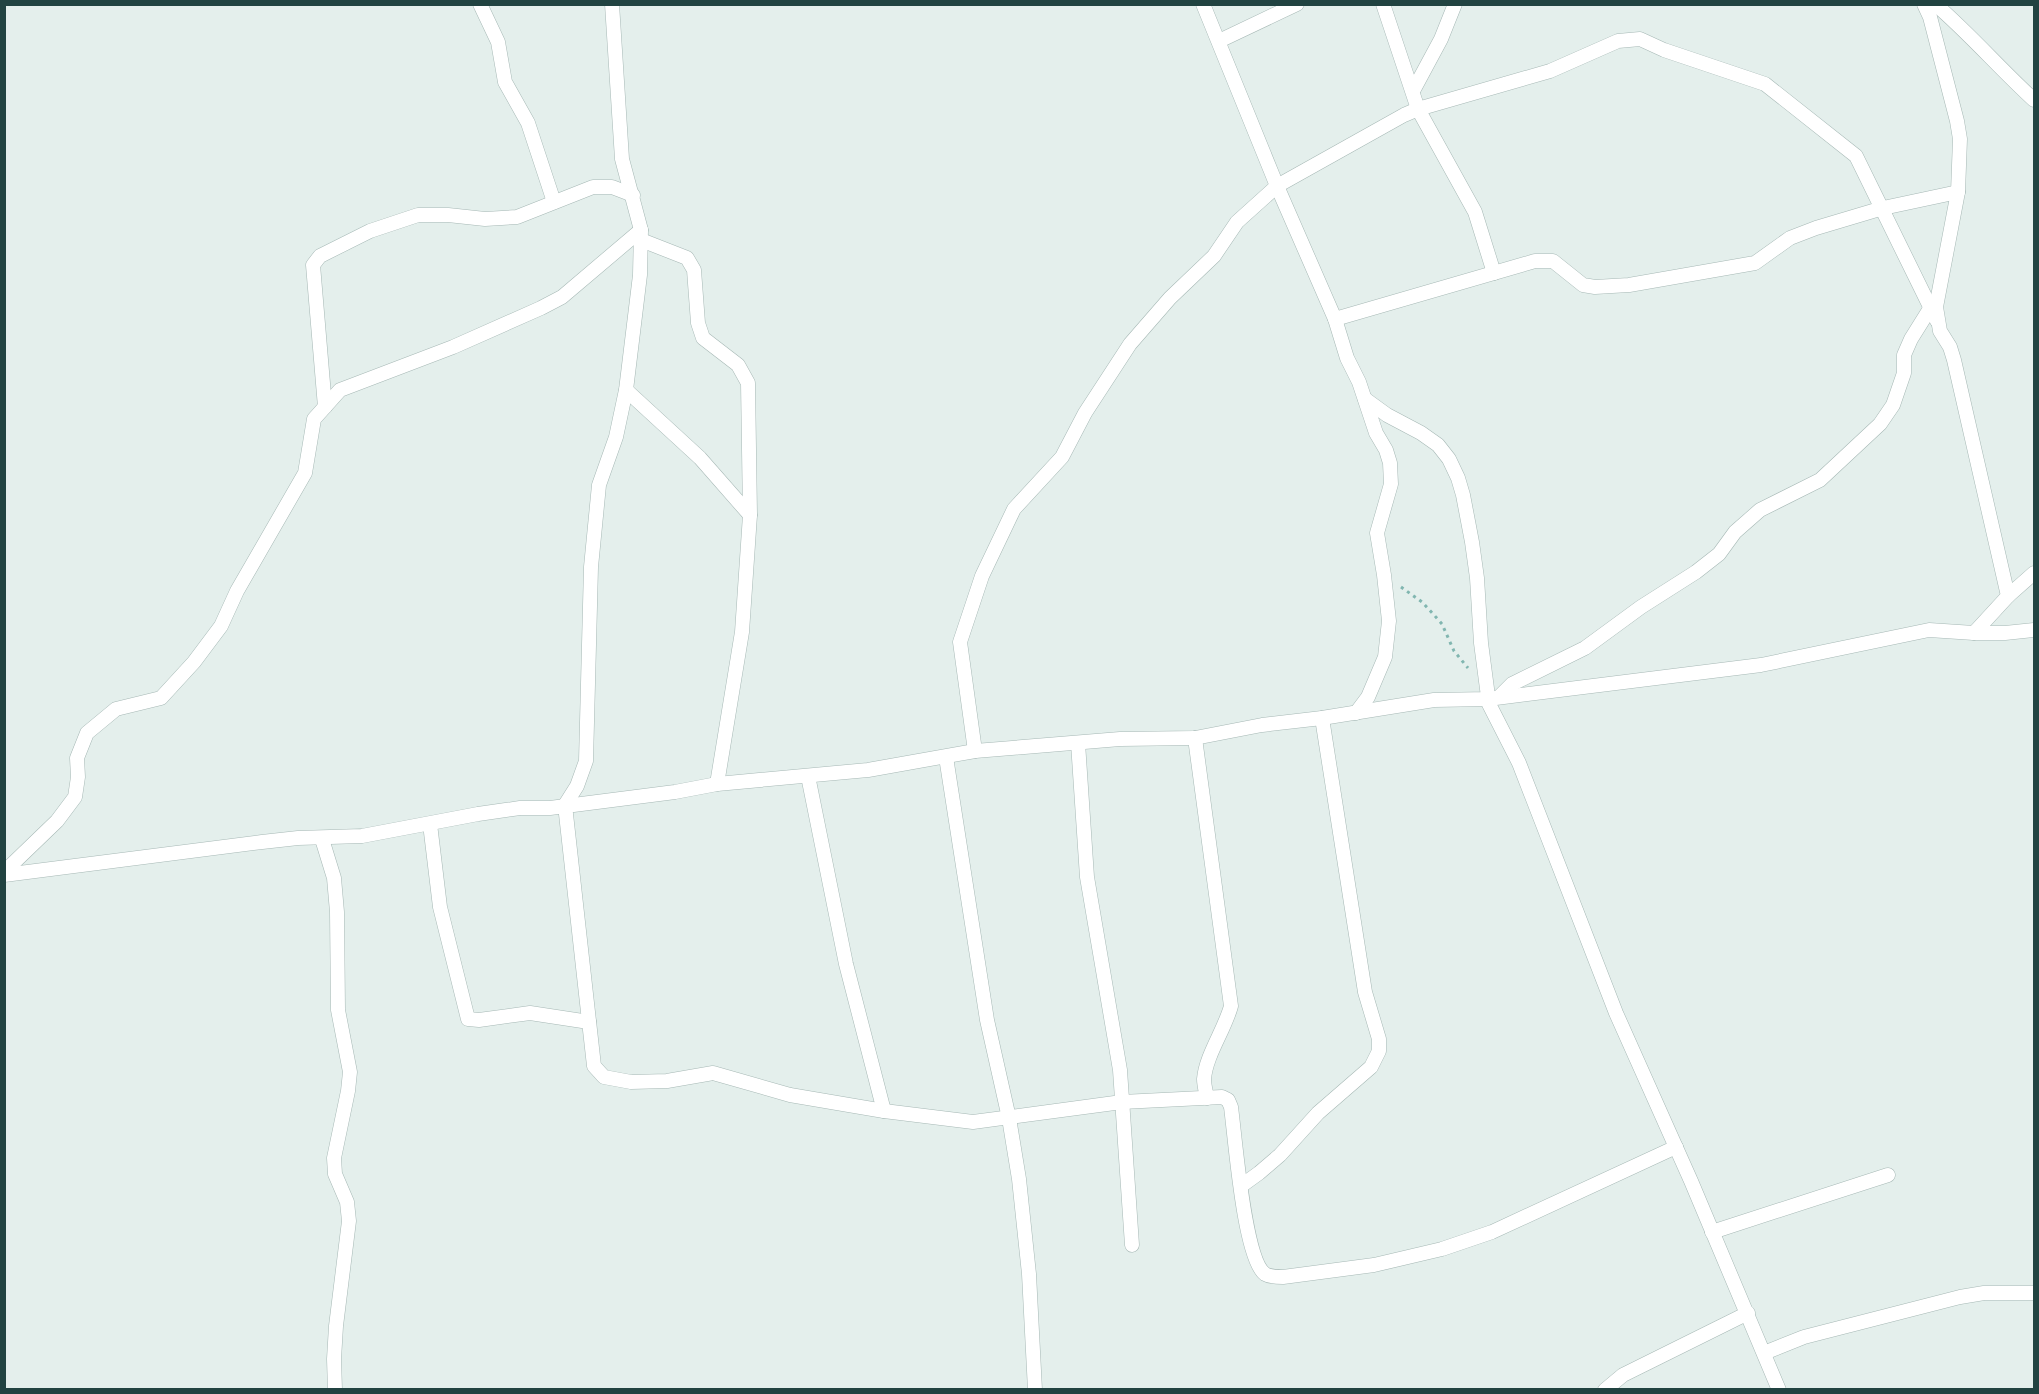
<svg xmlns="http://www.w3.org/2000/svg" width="2039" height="1394" viewBox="0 0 2039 1394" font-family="Montserrat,sans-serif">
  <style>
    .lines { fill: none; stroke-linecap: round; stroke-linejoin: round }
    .street-casing { stroke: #a6b8b5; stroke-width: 15 }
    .path { stroke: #81b6b0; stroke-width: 3; stroke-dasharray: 3 4.5; stroke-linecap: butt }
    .street { stroke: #fff; stroke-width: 14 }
  </style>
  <rect width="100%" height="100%" fill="#e4efec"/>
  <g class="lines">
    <defs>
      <g id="street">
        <polyline points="480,4 498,42 505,82 528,123 554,202"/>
        <path d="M612,4L622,159L641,230L640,275L626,390L616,437L599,485L591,567L586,761L577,786L565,805L594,1066L604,1077L631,1082L667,1081L713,1073L790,1095L884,1111L973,1122L1122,1102L1222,1097L1228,1100L1231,1107C1235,1136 1244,1259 1265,1274C1270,1277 1278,1277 1283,1277L1374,1265L1442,1249L1492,1232L1676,1147"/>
        <polyline points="1203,4 1277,186 1335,319 1347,358 1359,382 1376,433 1386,450 1390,463 1391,484 1377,533 1384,575 1389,621 1385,657 1368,697 1356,713"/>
        <polyline points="1383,4 1418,109 1475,212 1494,273"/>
        <polyline points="1924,4 1930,17 1957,121 1960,139 1958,192 1936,307 1940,331 1950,347 1954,360 2008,596 1974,633"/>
        <path d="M1935,4C1970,34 2000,69 2034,100"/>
        <polyline points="1219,41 1297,4"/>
        <polyline points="1413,91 1441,39 1455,4"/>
        <polyline points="641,240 687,258 694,270 698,323 703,338 738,365 748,383 750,515 742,632 717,784"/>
        <polyline points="1335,319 1535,261 1553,261 1583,285 1595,287 1629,285 1755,263 1790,238 1816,228 1883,208 1958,192"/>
        <polyline points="626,390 700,458 750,515"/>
        <polyline points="1365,399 1387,415 1421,433 1438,445 1449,459 1458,478 1463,495 1472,542 1477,578 1481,643 1489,704 1519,763 1616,1013 1691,1181 1779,1390"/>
        <polyline points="325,407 313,265 320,256 370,231 418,215 448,215 485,219 517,217 593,187 612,187 633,195"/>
        <polyline points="2008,596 2034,573"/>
        <polyline points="1499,697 1512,684 1585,648 1641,607 1696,572 1719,554 1735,532 1760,510 1820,480 1880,424 1893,405 1904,373 1904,355 1911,339 1931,307"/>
        <path d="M1195,738L1231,1006C1225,1029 1206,1055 1204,1079C1204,1085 1206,1092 1207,1098"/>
        <polyline points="1078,743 1087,877 1120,1070 1132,1245"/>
        <polyline points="975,751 960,642 982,576 1014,509 1062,457 1085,413 1130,344 1170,298 1214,256 1237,222 1277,186 1404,115 1418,109 1550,71 1618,41 1640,39 1664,50 1765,84 1856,156 1937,321"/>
        <polyline points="946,757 987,1020 1009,1118 1019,1179 1029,1274 1035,1390"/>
        <polyline points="808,776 846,964 884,1111"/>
        <polyline points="430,824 440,907 468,1019 479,1020 530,1013 589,1022"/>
        <polyline points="322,839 334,878 337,912 338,1010 350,1072 348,1091 334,1158 335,1174 347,1202 349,1221 336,1326 334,1359 335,1390"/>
        <polyline points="4,872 57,821 75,797 78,777 77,758 87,733 116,709 161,698 194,662 221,626 237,591 305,473 314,419 340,390 453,347 541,308 562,297 641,230"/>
        <polyline points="4,875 262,842 298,838 362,836 478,814 520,808 550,808 675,792 717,784 868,770 975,751 1120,739 1195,738 1262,725 1322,718 1434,700 1488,699 1761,665 1929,630 1974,633 2005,633 2034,630"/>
        <polyline points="1241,1186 1259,1173 1280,1155 1318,1113 1371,1067 1379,1051 1379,1039 1365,992 1322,718"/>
        <polyline points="1712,1232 1888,1175"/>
        <polyline points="1764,1353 1804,1337 1960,1297 1984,1293 2034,1293"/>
        <polyline points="1605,1390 1623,1375 1748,1313"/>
      </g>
    </defs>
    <use href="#street" class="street-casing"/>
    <polyline class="path" points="1401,587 1422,602 1434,615 1442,624 1454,651 1468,668"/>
    <use href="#street" class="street"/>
  </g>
  <rect width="2039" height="1394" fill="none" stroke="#214341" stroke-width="12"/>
</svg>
